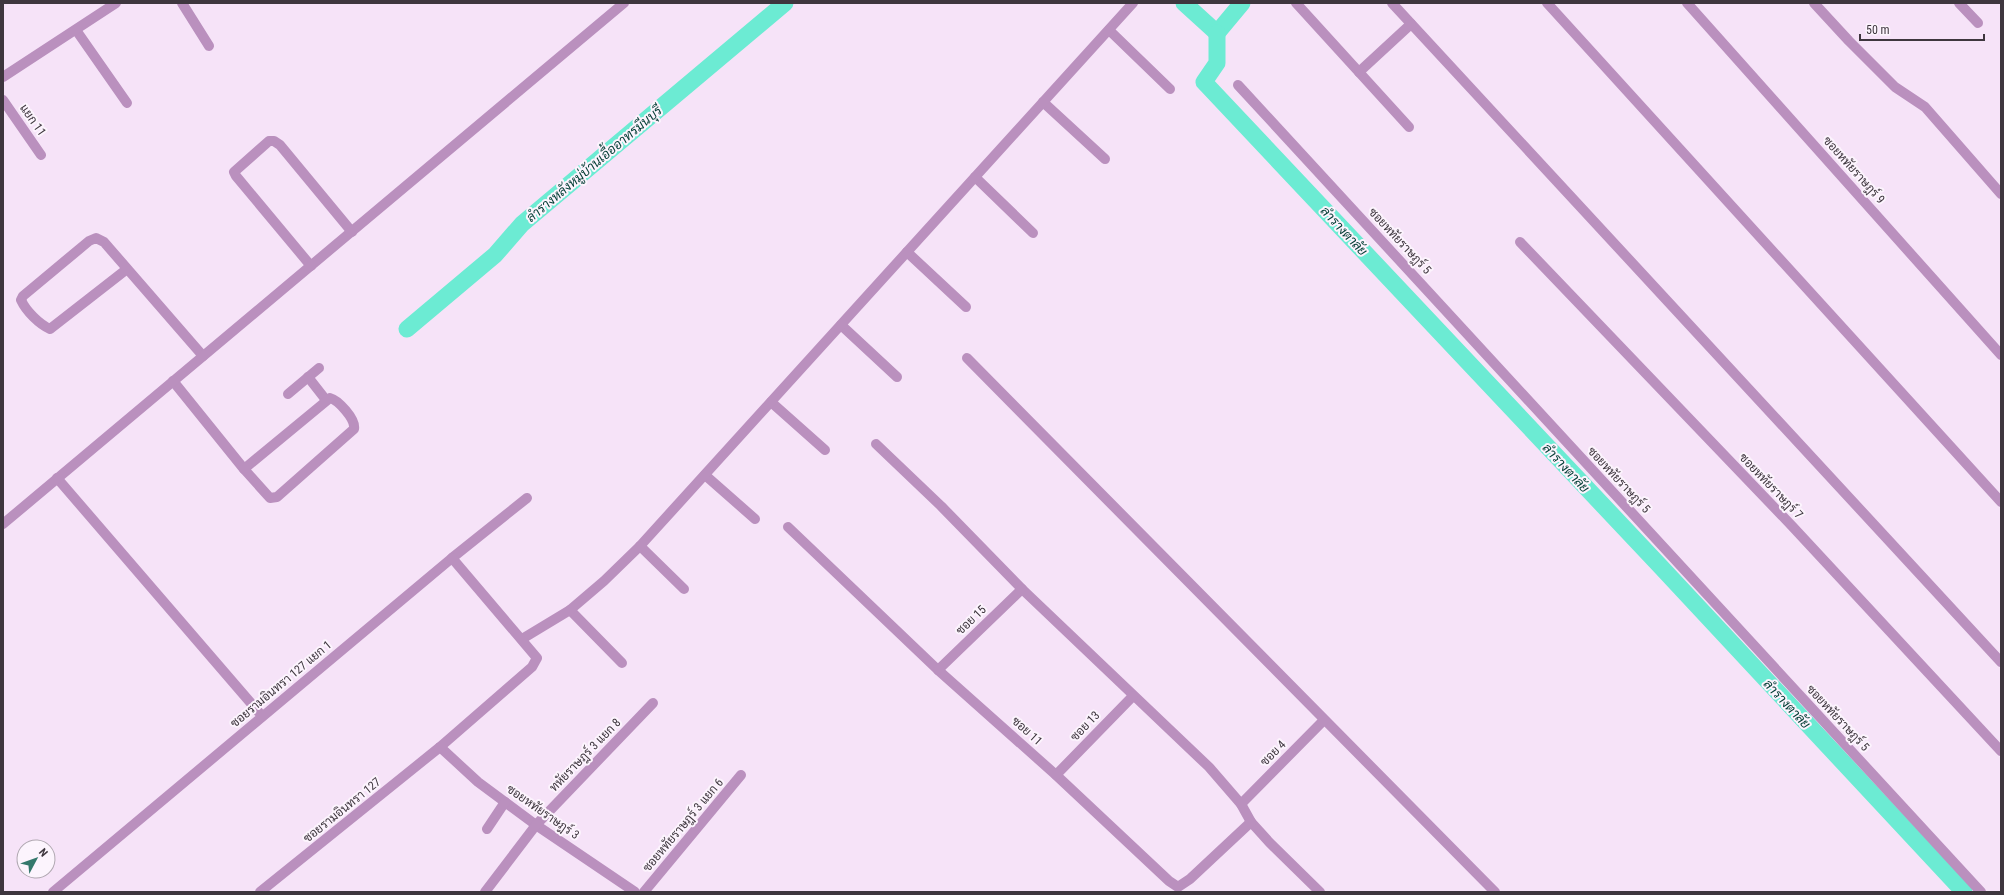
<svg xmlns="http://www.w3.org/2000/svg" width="2004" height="895" viewBox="0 0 2004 895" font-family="'Roboto Condensed',Sarabun,sans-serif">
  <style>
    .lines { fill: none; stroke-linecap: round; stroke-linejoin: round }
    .canal { stroke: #6cebd3; stroke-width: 17 }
    .minor { stroke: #ba90be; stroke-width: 10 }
    .labels { text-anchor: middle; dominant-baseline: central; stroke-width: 4; stroke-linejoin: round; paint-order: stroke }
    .street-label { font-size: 12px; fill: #3e363e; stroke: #fcf4fd }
    .water-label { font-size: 13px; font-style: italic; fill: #003c33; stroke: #fcf4fd }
  </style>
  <rect width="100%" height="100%" fill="#f6e3f8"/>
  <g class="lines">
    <g class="canal">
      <polyline points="1184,3 1217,33 1242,3"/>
      <polyline points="1217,33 1217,63 1204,82 1661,567 1964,892"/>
      <polyline points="407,329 495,255 522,224 785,3"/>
    </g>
    <g class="minor">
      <polyline points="182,3 209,46"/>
      <polyline points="1296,3 1409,127"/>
      <polyline points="1392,3 2001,662"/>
      <polyline points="1547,3 2001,502"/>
      <polyline points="1687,3 2001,355"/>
      <polyline points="1814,3 1849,41 1895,87 1925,107 2001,194"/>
      <polyline points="1959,3 1978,23"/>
      <polyline points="76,30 127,103"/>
      <polyline points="1109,30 1170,89"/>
      <polyline points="1359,72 1411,24"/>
      <polyline points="3,77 116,3"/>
      <polyline points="1238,85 1981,892"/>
      <polyline points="3,100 41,155"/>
      <polyline points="1043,102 1105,159"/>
      <polyline points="975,177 1033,233"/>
      <polyline points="1520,242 1792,526 2001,751"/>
      <polyline points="907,252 966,307"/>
      <polyline points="311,266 236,176 234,172 269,141 274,141 280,145 352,232"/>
      <path d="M127,269L50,329C39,324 26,311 21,300L23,296L89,241L96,238L104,242L203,356"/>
      <polyline points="841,325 897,377"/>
      <polyline points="967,358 1495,892"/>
      <polyline points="308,377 326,400"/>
      <polyline points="173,381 244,469"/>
      <polyline points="288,394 319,368"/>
      <path d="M330,398C338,400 356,419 354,429L277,497L270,498L244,469Z"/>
      <polyline points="771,402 825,450"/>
      <polyline points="876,444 941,506 1022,589 1209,767 1241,804 1251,822 1269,842 1320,892"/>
      <polyline points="705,475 755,519"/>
      <polyline points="57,478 262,716"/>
      <polyline points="3,524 624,3"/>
      <polyline points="788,527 938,670 1056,775 1169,881 1178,887 1190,879 1251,822"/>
      <polyline points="640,546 684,589"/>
      <polyline points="570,610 622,663"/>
      <polyline points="522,639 570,610 604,581 640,546 1133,3"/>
      <polyline points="938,670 1022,589"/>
      <polyline points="440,747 478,782 536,825 635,892"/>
      <polyline points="1056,775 1133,696"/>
      <polyline points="1241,804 1324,720"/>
      <polyline points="487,829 505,802"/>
      <polyline points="53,892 452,558 527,498"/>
      <polyline points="260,892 440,747 532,667 537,658 452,558"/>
      <polyline points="485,892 536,825 653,703"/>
      <polyline points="644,892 741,775"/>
    </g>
  </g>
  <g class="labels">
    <g class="street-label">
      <text transform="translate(33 120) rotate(55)">แยก 11</text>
      <text transform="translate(1854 170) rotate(48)">ซอยหทัยราษฎร์ 9</text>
      <text transform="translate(1400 241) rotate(47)">ซอยหทัยราษฎร์ 5</text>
      <text transform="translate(1619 480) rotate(47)">ซอยหทัยราษฎร์ 5</text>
      <text transform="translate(1771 486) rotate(46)">ซอยหทัยราษฎร์ 7</text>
      <text transform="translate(971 620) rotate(-44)">ซอย 15</text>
      <text transform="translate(281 684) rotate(-40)">ซอยรามอินทรา 127 แยก 1</text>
      <text transform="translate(1838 718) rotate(47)">ซอยหทัยราษฎร์ 5</text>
      <text transform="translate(1085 726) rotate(-46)">ซอย 13</text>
      <text transform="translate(1027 731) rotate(42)">ซอย 11</text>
      <text transform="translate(1273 753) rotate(-45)">ซอย 4</text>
      <text transform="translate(585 755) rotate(-46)">ทหัยราษฎร์ 3 แยก 8</text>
      <text transform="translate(342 810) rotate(-39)">ซอยรามอินทรา 127</text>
      <text transform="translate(543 812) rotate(35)">ซอยหทัยราษฎร์ 3</text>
      <text transform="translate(683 825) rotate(-50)">ซอยหทัยราษฎร์ 3 แยก 6</text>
    </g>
    <g class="water-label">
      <text transform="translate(594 164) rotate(-40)">ลำรางหลังหมู่บ้านเอื้ออาทรมีนบุรี</text>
      <text transform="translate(1344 231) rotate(47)">ลำรางตาลัย</text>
      <text transform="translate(1566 468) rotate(47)">ลำรางตาลัย</text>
      <text transform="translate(1787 704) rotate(47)">ลำรางตาลัย</text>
    </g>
  </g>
  <rect width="2004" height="895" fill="none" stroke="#3e363e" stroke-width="8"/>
  <g transform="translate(36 859) rotate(49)"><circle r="19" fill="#fcf4fd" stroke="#b0a8b1"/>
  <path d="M0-3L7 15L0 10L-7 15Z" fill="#34786c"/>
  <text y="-6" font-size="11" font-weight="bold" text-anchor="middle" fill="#3e363e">N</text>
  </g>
  <path d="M1860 34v6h124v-6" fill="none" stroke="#3e363e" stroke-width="2"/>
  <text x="1866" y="34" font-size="12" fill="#3e363e" stroke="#fcf4fd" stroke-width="3" paint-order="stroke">50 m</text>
</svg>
